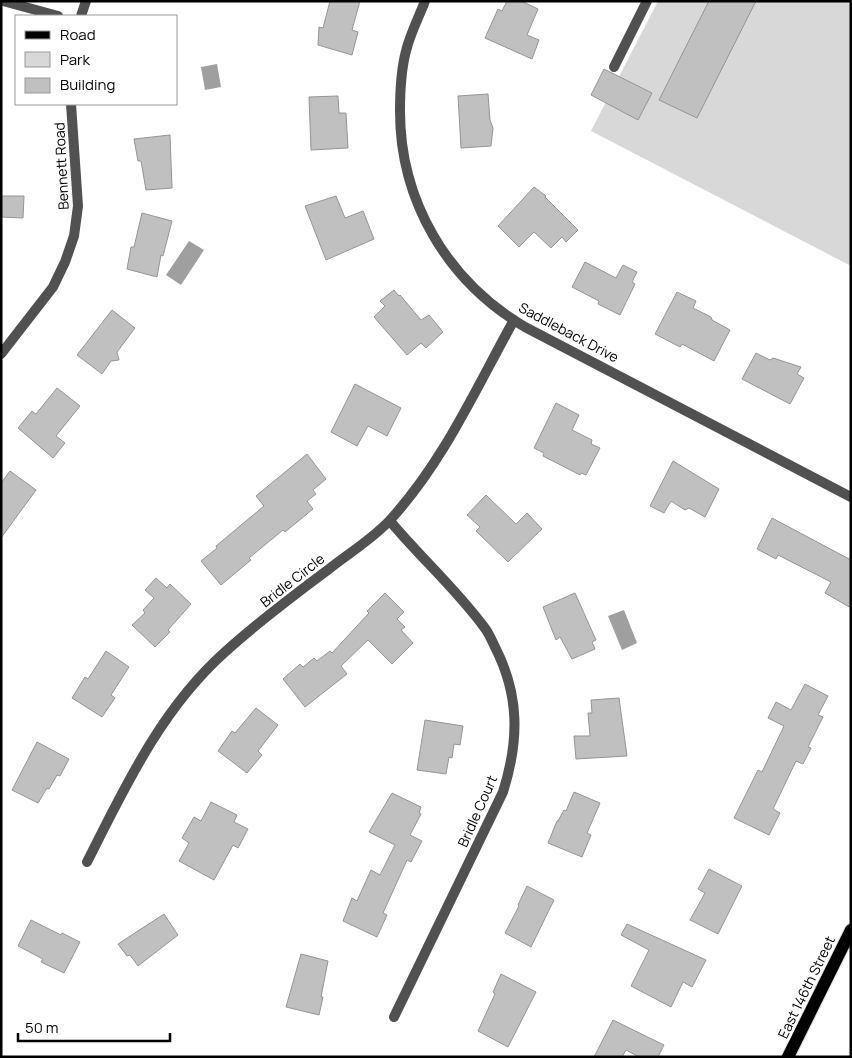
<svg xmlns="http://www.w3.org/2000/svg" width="852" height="1058" viewBox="0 0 852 1058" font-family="Manrope,sans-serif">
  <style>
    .green { fill: #d8d8d8 }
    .water { fill: #9f9f9f }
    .building { fill: #c0c0c0; stroke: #959595 }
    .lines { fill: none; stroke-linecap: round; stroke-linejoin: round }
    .primary-casing { stroke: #dbdbdb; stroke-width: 14 }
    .minor { stroke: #515151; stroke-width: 10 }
    .primary { stroke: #000; stroke-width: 12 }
    .labels { text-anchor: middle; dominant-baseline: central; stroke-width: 5; stroke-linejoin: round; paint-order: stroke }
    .street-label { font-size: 14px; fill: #000; stroke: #fff }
  </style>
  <rect width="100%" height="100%" fill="#fff"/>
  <polygon class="green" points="658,1 851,1 851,266 591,131"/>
  <g class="water">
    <polygon points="217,64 221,87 205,90 201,67"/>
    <polygon points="189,241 204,250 181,285 166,275"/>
    <polygon points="624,610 637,643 622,650 608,616"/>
  </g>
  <g class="building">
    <polygon points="330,1 360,1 352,30 358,32 352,55 318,45 319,27 323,28"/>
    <polygon points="507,1 521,1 538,9 527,35 539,40 532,59 485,38 498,9 502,11"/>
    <polygon points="709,1 756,1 697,118 659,100"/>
    <polygon points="604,69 652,93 638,120 591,95"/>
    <polygon points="488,94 490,120 493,128 491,146 461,148 458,96"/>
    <polygon points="338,96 339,113 346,113 348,148 311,150 309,97"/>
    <polygon points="170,135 172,188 146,190 141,161 138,161 134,139"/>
    <polygon points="534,187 546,196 545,197 578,230 566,242 562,237 551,248 534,232 519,247 498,226"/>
    <polygon points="1,196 24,196 23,218 1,217"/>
    <polygon points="336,196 345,218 363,211 374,239 326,260 305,206"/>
    <polygon points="142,213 172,221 163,256 161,255 157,277 127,269 131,247 134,247"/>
    <polygon points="585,262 616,278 623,265 637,272 632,282 635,284 620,315 598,304 599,301 572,287"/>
    <polygon points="394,290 399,296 400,295 421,320 429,315 443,332 426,348 421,343 407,355 374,317 385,306 380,301"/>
    <polygon points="677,292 696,301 693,308 711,317 712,320 730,330 714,361 682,344 680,347 655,334"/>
    <polygon points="112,310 135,328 117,352 119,360 111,361 102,374 77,355"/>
    <polygon points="756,353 770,360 773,358 801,367 797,374 804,378 790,404 742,379"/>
    <polygon points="355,384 401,408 387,436 368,426 357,446 331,432"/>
    <polygon points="57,388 80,406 56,436 65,443 53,458 18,428 32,411 36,414"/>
    <polygon points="556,403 579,415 572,430 592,440 591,444 600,448 586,475 581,473 580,475 543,456 544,453 534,448"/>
    <polygon points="307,454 326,479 313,490 316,494 307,501 313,509 285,532 283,530 249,558 251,560 221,585 201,561 217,548 216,546 264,506 256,496"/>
    <polygon points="673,461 719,489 705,517 689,508 685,510 671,501 664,513 650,506"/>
    <polygon points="10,471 36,490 1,538 1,483"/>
    <polygon points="486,495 516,524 527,513 542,529 508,562 476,531 480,527 467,515"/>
    <polygon points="772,518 851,560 851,608 825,593 831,582 778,555 776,559 757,549"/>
    <polygon points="156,578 167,588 170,584 191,604 168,630 170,632 155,647 132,625 145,613 143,610 154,598 145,590"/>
    <polygon points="385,593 404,612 397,619 405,627 401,630 413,643 392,664 368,640 341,666 347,674 305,707 283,679 300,664 303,667 314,658 317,661 330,651 332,653 369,613 367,611"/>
    <polygon points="575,593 596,640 592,642 595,649 572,659 560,637 556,640 543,607"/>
    <polygon points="106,651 129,667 111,695 115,698 102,717 72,698 85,677 88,679"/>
    <polygon points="805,684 828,696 818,715 823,717 808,747 811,748 803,764 796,761 773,809 780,813 769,835 734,818 758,770 762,772 784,726 768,718 776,702 791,710"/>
    <polygon points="619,698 627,756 576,759 574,736 590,736 588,713 592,713 591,700"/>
    <polygon points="256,708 278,725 258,751 262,755 247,773 218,751 232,731 235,733"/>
    <polygon points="425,720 463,726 460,745 454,744 452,758 449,757 446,774 417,770"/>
    <polygon points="37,742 69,759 60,776 57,775 49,789 47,788 38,803 12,790"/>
    <polygon points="574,792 600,803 587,833 591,835 582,857 548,843 557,821 558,821 564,810 566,811"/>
    <polygon points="392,793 421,807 419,813 421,814 410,835 422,841 411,862 407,860 383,913 387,915 377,937 343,921 352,898 357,901 371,870 380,875 395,845 369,832"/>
    <polygon points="211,802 237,815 234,822 248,829 238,848 233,845 214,880 179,861 189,843 182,838 194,817 201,821"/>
    <polygon points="709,869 742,886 718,934 690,920 705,893 698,889"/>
    <polygon points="527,886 554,900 531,947 505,933 519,906 518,905"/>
    <polygon points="164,914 178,935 138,966 130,955 127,956 118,944"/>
    <polygon points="31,920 61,935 62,933 80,942 64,973 41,962 43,959 18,946"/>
    <polygon points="627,924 706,960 692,987 683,982 671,1007 631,986 649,950 621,935"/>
    <polygon points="301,954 328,961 321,997 323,997 319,1015 286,1007"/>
    <polygon points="501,974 536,992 508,1047 478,1031 495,994 493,992"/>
    <polygon points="613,1020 664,1045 658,1057 639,1057 626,1050 622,1057 594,1057"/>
  </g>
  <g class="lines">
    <defs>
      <polyline id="primary" points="788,1057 851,930"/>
    </defs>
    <use href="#primary" class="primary-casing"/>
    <g class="minor">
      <polyline points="3,1 58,16"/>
      <path d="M425,1C419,17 410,34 406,51C401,70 400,91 400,111C400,201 447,281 525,327L851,497"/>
      <polyline points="81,16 86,1"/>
      <polyline points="614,67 647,1"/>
      <polyline points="1,354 53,287 65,262 74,236 78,206 71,104"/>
      <path d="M390,521C420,557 456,589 484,627C489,633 492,641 495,647C520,696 519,741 503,792L394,1017"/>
      <path d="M87,862C125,787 161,709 225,652C258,622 294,595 329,569C349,553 374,538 391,519C444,461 476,388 514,320"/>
    </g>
    <use href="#primary" class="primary"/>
  </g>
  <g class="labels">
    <g class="street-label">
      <text transform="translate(61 166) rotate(-93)">Bennett Road</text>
      <text transform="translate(569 332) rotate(28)">Saddleback Drive</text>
      <text transform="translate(292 580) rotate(-38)">Bridle Circle</text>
      <text transform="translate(477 811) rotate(-66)">Bridle Court</text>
      <text transform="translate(806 987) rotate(-64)">East 146th Street</text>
    </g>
  </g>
  <rect width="852" height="1058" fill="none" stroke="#000000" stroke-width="5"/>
  <rect x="15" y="15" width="162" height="90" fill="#ffffff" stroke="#999999"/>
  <rect x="25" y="31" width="25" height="8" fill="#000000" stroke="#999999"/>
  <text x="60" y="40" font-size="15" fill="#000000">Road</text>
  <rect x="25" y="52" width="25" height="15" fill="#d8d8d8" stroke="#999999"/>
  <text x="60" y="65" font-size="15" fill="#000000">Park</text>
  <rect x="25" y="78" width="25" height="15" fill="#c0c0c0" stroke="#999999"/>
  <text x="60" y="90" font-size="15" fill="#000000">Building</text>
  <path d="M18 1033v8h152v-8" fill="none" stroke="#000000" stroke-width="2.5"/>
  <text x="25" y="1033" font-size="15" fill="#000000" stroke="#ffffff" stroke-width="4" paint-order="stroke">50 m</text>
</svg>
